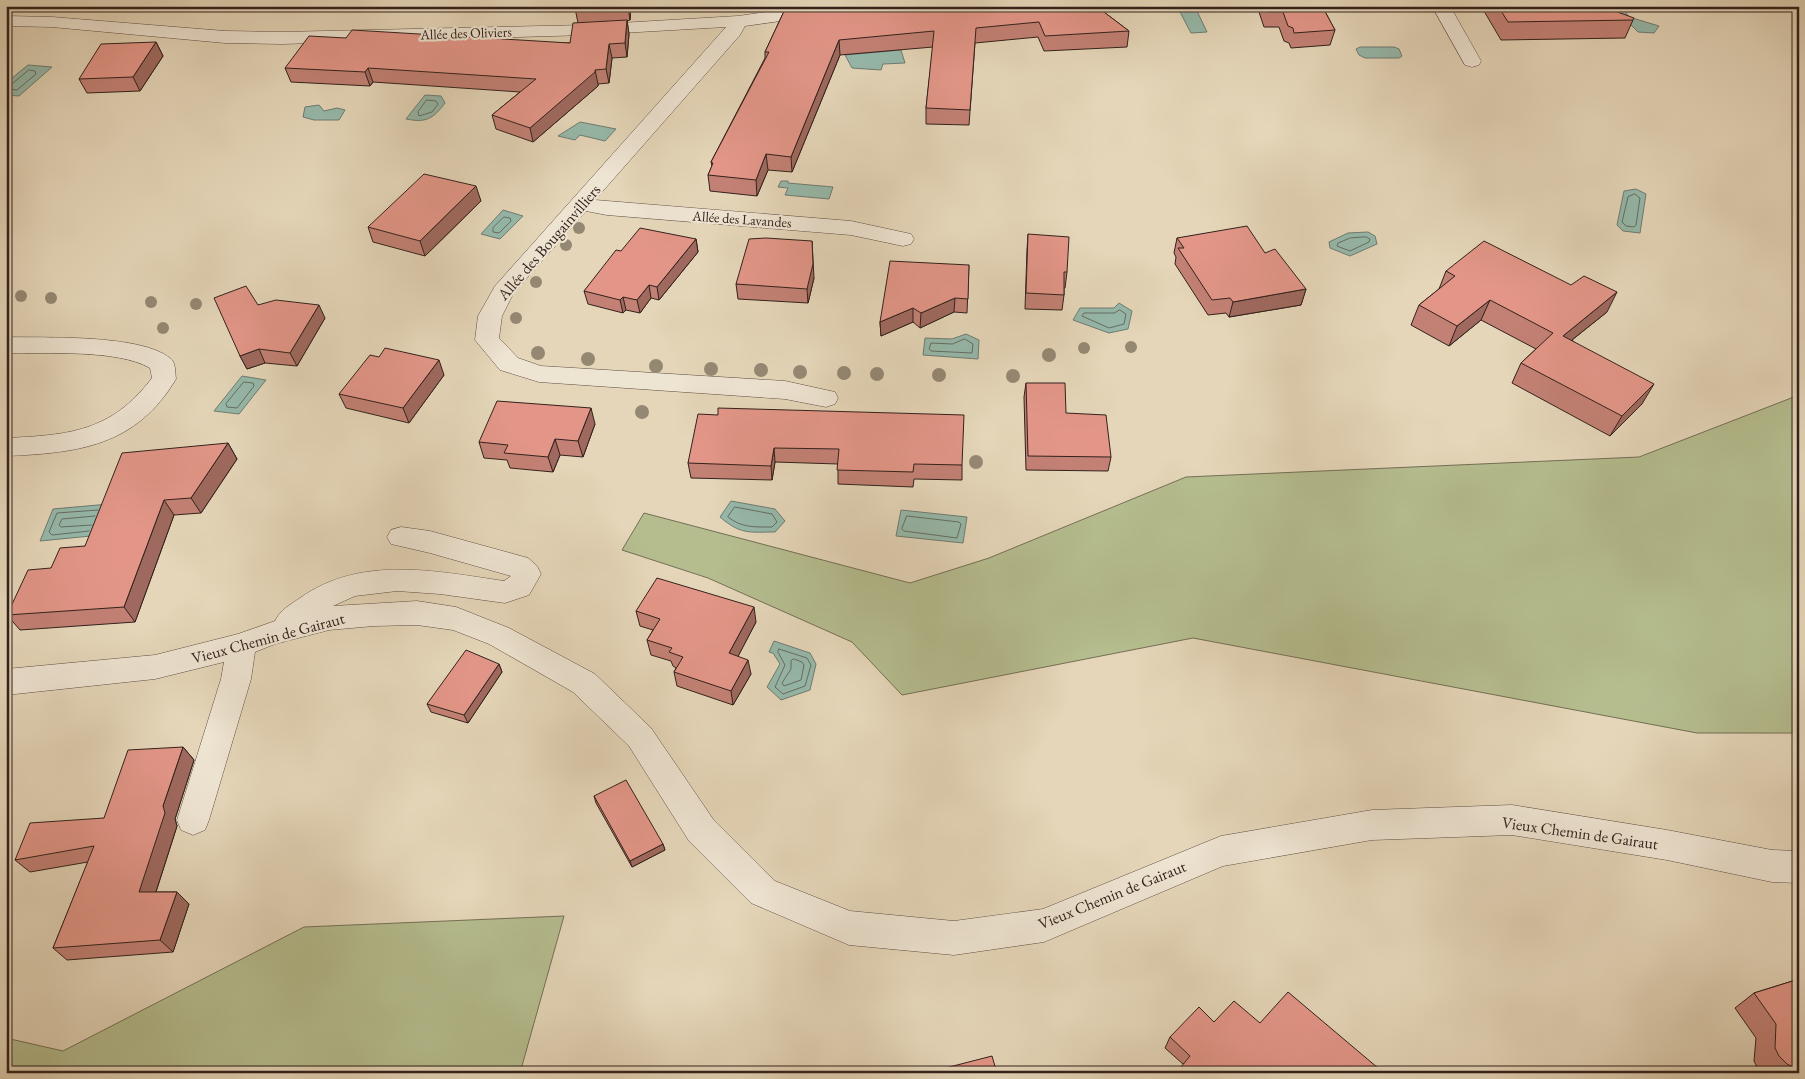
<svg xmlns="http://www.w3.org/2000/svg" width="1805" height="1079" viewBox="0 0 1805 1079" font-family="'EB Garamond',serif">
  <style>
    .green { fill: #b5bd8f; stroke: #746f56 }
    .water { fill: #96b9ab; stroke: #6e7c72 }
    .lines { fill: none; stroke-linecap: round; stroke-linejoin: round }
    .shore { stroke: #646d64; stroke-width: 1 }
    .minor-casing { stroke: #5f4e43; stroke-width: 1 }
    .minor { fill: #eee4d2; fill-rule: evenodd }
    .tree { fill: #958873 }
    .wall { fill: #c38175; stroke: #32211c }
    .shaded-wall { fill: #9f695f; stroke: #32211c }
    .building { fill: #e39688; stroke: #32211c }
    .labels { text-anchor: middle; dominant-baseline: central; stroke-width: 4.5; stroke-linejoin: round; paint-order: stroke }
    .far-street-label { font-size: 14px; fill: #32211c; stroke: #eee4d2 }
    .street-label { font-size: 16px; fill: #32211c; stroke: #eee4d2 }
  </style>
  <rect width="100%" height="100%" fill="#e5d6b9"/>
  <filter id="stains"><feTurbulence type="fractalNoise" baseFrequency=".004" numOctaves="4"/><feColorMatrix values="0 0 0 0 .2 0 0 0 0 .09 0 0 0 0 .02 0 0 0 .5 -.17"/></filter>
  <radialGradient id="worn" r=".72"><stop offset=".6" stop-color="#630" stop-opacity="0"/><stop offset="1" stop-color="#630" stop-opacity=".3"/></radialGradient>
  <g class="green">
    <polygon points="1799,395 1799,733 1697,733 1193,638 902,695 852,642 708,578 622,550 644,513 910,583 989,558 1186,477 1639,457"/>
    <polygon points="564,916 520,1073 6,1073 6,1038 63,1051 304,927"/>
  </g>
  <g class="water">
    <polygon points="1599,6 1621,6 1629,17 1659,26 1654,33 1638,32 1631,25"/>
    <polygon points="1196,9 1207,32 1191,33 1179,10"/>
    <polygon points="1360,47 1394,47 1399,49 1402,56 1399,58 1365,58 1359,55 1356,49"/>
    <polygon points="901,50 905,63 883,64 881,70 852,68 845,55"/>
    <polygon points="28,65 52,67 19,96 6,95 6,83"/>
    <path d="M425,95L441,96L445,103C433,119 426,123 406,119Z"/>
    <polygon points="319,105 324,111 337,108 345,110 339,120 314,120 303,117 305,107"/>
    <polygon points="580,122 616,129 605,141 580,135 575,140 558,136"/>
    <polygon points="781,181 788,181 788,183 833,187 829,199 785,195 788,188 778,187"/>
    <polygon points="1636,189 1646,194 1640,233 1623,231 1617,225 1624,191"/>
    <polygon points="503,210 523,216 500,239 481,234"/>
    <polygon points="1368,232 1375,236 1377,244 1350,256 1330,248 1329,242 1348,233"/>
    <polygon points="1119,303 1132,311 1128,329 1109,333 1073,320 1080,308 1114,308"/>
    <polygon points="966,334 979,340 978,359 923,355 925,338 952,339"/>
    <polygon points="242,376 266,380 239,414 214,411"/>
    <path d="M731,501L775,509L785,521L775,532C749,532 741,535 720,517Z"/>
    <polygon points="120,503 131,532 40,541 53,509"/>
    <polygon points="901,510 967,517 963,543 896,536"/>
    <polygon points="774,641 810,653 816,664 810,690 781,700 767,687 780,664 773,653 769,652"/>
  </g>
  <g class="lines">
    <g class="shore">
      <polygon points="29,70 35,71 36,74 17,90 10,89 10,86"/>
      <polygon points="427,100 436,101 438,104 432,112 419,116 418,112"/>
      <polygon points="1635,194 1640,198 1636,225 1634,227 1626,226 1622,222 1628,197"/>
      <polygon points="504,217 510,218 511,221 499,233 493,232 493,228"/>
      <polygon points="1366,237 1370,239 1369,242 1350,251 1337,246 1338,243 1350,238"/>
      <polygon points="1120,310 1126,314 1124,324 1109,328 1082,316 1084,313 1114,313"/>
      <polygon points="965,339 973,344 972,353 931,351 929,349 931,343 952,344"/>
      <polygon points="244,382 253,383 254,386 237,408 227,407 226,404"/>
      <path d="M735,507L772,514L777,522L772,527C756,527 741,528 728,517Z"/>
      <polygon points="907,516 959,522 961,524 957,538 904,531 902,529"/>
      <polyline points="92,525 61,527 59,525 62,519 95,516"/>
      <polyline points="89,531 52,535 49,532 57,513 98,510"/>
      <polygon points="779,649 807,658 811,665 805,686 783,694 775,687 785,665 778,652"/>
      <polygon points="794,659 802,662 804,665 801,680 784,686 782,683 791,669 791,661"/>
    </g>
    <defs>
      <g id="minor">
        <polygon points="808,6 844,6 841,10 802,18 745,26 740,35 595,200 851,221 911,234 914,239 911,244 903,246 851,235 607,215 586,211 513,294 502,316 499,338 518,358 541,366 785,381 835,392 838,398 835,404 826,407 785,399 539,382 500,370 475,340 478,316 495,286 726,27 586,35 282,44 225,43 52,27 6,26 6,16 52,17 225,31 282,32 586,25 738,16"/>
        <polygon points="1432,6 1450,6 1481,61 1479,65 1472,67 1465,65"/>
        <path d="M6,337C46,338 140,334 170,358C176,362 175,372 176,379C136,446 79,453 6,456V438C69,435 111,432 152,378L150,368C117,349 46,354 6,353Z"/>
        <path d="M401,527L430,531L528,558L537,566L541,574L529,595L505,603L440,594L397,591L355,596L333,606L417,601L456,607L509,628L595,674L651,728L713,819L775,881L850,911L954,921L1043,909L1221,836L1372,810L1512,805L1667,830L1772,850L1799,851V883L1772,882L1667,860L1512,835L1372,840L1223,866L1044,942L954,955L849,945L751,903L689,841L629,746L573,692L489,644L453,630L417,625L374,626L329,630L275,644L255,652L251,679L209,820L205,830L193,835L181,830L177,820L221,679L224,662L155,679L6,695V669L155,655L238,634L275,621C280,610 290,605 300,598C361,555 435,571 504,581L511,576L430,553L391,544L387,537L391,530Z"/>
      </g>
    </defs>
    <use href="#minor" class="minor-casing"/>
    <use href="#minor" class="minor"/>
  </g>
  <g class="tree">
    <circle cx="579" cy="228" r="6"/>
    <circle cx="566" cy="245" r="6"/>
    <circle cx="536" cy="282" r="6"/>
    <circle cx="21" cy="296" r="6"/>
    <circle cx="51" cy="298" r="6"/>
    <circle cx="151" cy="302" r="6"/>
    <circle cx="196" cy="304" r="6"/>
    <circle cx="516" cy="318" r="6"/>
    <circle cx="163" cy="328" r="6"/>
    <circle cx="1131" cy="347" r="6"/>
    <circle cx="1084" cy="348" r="6"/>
    <circle cx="538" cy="353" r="7"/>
    <circle cx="1049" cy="355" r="7"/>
    <circle cx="588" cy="359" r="7"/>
    <circle cx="656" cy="366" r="7"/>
    <circle cx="711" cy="369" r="7"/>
    <circle cx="761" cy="370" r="7"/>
    <circle cx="800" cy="372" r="7"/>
    <circle cx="844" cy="373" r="7"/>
    <circle cx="877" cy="374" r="7"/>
    <circle cx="939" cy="375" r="7"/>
    <circle cx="1013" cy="376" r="7"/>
    <circle cx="642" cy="412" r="7"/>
    <circle cx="976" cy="462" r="7"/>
  </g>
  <g class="wall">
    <polygon points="576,6 631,6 630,20 627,21 629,34 627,57 612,58 609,83 598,84 598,86 533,142 496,129 492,115 520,92 373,82 370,86 291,82 285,68 346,38 570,43 578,23 575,8"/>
    <polygon points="1096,6 1129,31 1127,47 1044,51 1038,37 975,43 969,125 926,124 926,108 933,47 840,55 792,172 768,170 757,196 710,191 708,175 712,166 711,162 765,58 765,52 786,7"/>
    <polygon points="1257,6 1322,6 1335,30 1330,45 1291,48 1289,43 1284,41 1279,27 1264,27"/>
    <polygon points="1481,6 1602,6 1633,20 1625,38 1501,40"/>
    <polygon points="156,42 163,56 140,91 87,93 79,79"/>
    <polygon points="481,201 425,256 373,242 368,227"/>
    <polygon points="1028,234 1067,272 1065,288 1064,288 1064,295 1062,310 1025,309 1027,250"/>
    <polygon points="1177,238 1265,253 1306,289 1301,305 1229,317 1226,313 1208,315 1175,264 1176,257 1174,253"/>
    <polygon points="696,239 698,252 659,300 651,298 640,313 626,310 623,313 588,304 584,291 621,251"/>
    <polygon points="969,265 967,313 954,312 920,328 913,322 881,336 880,322"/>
    <polygon points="1446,271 1607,312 1572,340 1642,404 1610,436 1512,383 1521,363 1536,349 1481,320 1449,346 1411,325 1419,305 1439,289"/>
    <polygon points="814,278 808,303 738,299 736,284"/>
    <polygon points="258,305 325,318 297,366 265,363 247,369 240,356"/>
    <polygon points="444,375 409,423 346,408 339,394"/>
    <polygon points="1026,383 1066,413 1111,457 1108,471 1026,470 1024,397"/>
    <polygon points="718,415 962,465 962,480 914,479 913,487 838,484 838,464 775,462 772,480 691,478 688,463"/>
    <polygon points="595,424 583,457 560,455 553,472 510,468 507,460 484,458 479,442"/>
    <polygon points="228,443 237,459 201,513 174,515 135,622 20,630 7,615 51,568 85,546"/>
    <polygon points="636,611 756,622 738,656 751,674 733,705 677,686 674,672 676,668 673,666 671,661 651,655 647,640 653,630 640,626"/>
    <polygon points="499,664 502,672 468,723 431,712 427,704"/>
    <polygon points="183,747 194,760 175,819 177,826 156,892 177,892 189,904 173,952 67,960 53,948 88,862 30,872 15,860 104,818"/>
    <polygon points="594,796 663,844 665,850 632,867 596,803"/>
    <polygon points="1799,979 1799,1073 1761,1073 1758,1069 1754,1061 1756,1038 1735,1008 1754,993"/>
    <polygon points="1214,1022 1260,1023 1183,1064 1165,1048 1170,1037"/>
  </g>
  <g class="shaded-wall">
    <polygon points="628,6 631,6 630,20"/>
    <polygon points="627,20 629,34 627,57 625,43"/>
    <polygon points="839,40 840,55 792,172 791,157"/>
    <polygon points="156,42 163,56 140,91 133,77"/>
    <polygon points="609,44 612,58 609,83 606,69"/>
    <polygon points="368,68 373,82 370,86 365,72"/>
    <polygon points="595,70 598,84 598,86 533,142 530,128"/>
    <polygon points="766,154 768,170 757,196 756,180"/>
    <polygon points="476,186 481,201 425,256 420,241"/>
    <polygon points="696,239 698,252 659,300 657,287"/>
    <polygon points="812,241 814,278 808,303 807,289"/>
    <polygon points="649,285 651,298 640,313 637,300"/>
    <polygon points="1306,289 1301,305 1229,317 1233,302"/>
    <polygon points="1617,292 1607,312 1553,355 1563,336"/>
    <polygon points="623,297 626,310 623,313 620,300"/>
    <polygon points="955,298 954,312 920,328 921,313"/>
    <polygon points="1490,300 1481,320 1449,346 1457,326"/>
    <polygon points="319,305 325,318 297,366 290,353"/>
    <polygon points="913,308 913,322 881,336 880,322"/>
    <polygon points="259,349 265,363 247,369 240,356"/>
    <polygon points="439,360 444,375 409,423 403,408"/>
    <polygon points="1654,384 1642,404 1610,436 1622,416"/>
    <polygon points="591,408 595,424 583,457 578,441"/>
    <polygon points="555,439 560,455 553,472 548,457"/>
    <polygon points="228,443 237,459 201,513 191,498"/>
    <polygon points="774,448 775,462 772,480 771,466"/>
    <polygon points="164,500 174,515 135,622 124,607"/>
    <polygon points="754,607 756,622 732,668 729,653"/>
    <polygon points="748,660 751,674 733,705 731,691"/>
    <polygon points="499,664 502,672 468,723 464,715"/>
    <polygon points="183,747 194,760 175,819 177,826 152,904 139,892 163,806"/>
    <polygon points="663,844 665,850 632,867 630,861"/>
    <polygon points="177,892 189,904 173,952 160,940"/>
  </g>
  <g class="building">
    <polygon points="576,6 616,6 575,8"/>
    <polygon points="788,6 1096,6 1129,31 1045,36 1039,22 976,28 970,110 926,108 934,31 839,40 791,157 766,154 756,180 708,175 713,163 711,162 769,52 765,52 786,7"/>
    <polygon points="1265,6 1322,6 1335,30 1294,33 1293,28 1288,26 1283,12 1267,12"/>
    <polygon points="1498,6 1601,6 1634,18 1633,20 1508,22"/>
    <polygon points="627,20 625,43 609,44 606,69 595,70 595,72 530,128 492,115 536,79 368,68 365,72 285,68 309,36 346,38 352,30 570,43 573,23"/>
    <polygon points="156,42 133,77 79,79 101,44"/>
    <polygon points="424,174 476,186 420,241 368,227"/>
    <polygon points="1247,226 1265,253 1275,249 1306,289 1233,302 1230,298 1212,300 1178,248 1184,248 1177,238"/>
    <polygon points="640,228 696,239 657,287 649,285 637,300 623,297 620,300 584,291 616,250 621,251"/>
    <polygon points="1028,234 1069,237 1067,272 1064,272 1064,295 1026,293"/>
    <polygon points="766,238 812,241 813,264 807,289 736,284 749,239"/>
    <polygon points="1484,241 1571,285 1584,276 1617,292 1563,336 1654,384 1622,416 1521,363 1553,333 1490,300 1457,326 1419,305 1455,276 1446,271"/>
    <polygon points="890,261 969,265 968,299 955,298 921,313 913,308 880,322"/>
    <polygon points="246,286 258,305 276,300 319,305 290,353 259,349 240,356 214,298"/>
    <polygon points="385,348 439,360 403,408 339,394 370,355 379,357"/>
    <polygon points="1026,383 1065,383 1066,413 1106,415 1111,457 1028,456"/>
    <polygon points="497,401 591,408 578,441 555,439 548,457 504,453 508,445 479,442"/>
    <polygon points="718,408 964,415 962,465 914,464 913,472 837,470 839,449 774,448 771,466 688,463 698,414 718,415"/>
    <polygon points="228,443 191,498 164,500 124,607 7,615 28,570 51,568 60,548 85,546 122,453"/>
    <polygon points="657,578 754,607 729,653 748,660 731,691 674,672 683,657 669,652 672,648 647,640 660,619 636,611"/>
    <polygon points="466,650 499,664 464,715 427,704"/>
    <polygon points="183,747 163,806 165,813 139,892 177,892 160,940 53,948 94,846 15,860 30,823 104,818 128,750"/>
    <polygon points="626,780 663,844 630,861 594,796"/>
    <polygon points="1799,979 1799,1067 1795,1068 1787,1064 1779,1056 1775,1048 1776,1024 1754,993"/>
    <polygon points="1288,992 1378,1068 1374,1073 1176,1073 1190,1056 1170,1037 1199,1007 1214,1022 1234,1001 1260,1023"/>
    <polygon points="992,1056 997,1073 926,1073"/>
  </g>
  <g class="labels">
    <g class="far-street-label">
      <text transform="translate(466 33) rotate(-2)">Allée des Oliviers</text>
      <text transform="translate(742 219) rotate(4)">Allée des Lavandes</text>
    </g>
    <g class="street-label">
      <text transform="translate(549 242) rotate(-49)">Allée des Bougainvilliers</text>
      <text transform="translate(268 638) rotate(-15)">Vieux Chemin de Gairaut</text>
      <text transform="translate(1580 833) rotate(8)">Vieux Chemin de Gairaut</text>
      <text transform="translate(1112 895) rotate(-22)">Vieux Chemin de Gairaut</text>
    </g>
  </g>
  <rect width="1805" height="1079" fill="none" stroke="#e5d6b9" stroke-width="25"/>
  <rect x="8" y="8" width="1790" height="1064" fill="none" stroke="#32211c" stroke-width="2.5"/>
  <rect x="12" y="12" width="1780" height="1054" fill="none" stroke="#32211c"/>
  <rect width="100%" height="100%" filter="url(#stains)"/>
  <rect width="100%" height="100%" fill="url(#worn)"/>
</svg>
